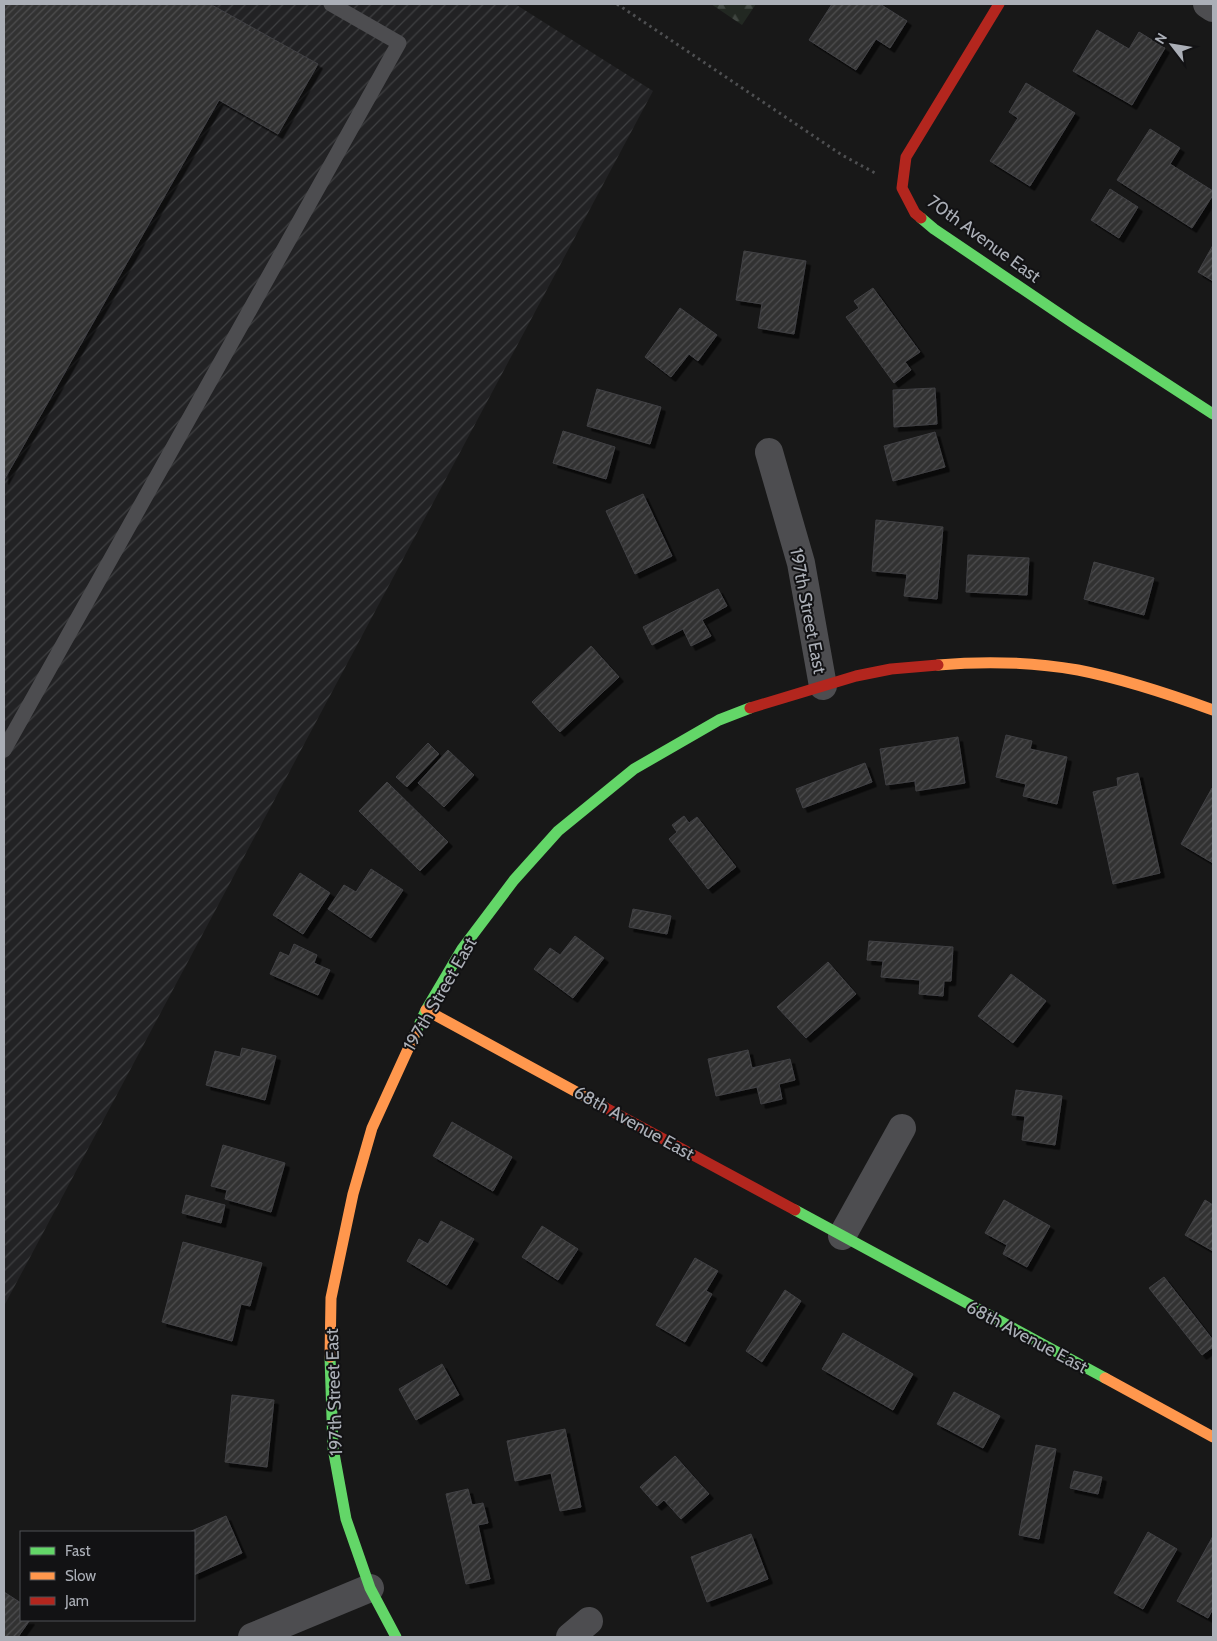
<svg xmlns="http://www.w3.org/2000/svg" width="1217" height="1641" viewBox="0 0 1217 1641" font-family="Cabin,sans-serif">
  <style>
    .industrial { fill: url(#industrial-furrows) }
    .forest { fill: url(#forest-firs) }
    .building { fill: url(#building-hatch); stroke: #414144; filter: url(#shadow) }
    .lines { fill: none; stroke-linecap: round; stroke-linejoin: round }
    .path { stroke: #4e4f51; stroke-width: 3; stroke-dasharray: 2.5 4; stroke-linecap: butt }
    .lane { stroke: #4d4d50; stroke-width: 15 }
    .street { stroke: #4d4d50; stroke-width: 28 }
    .fast { stroke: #63d668; stroke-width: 11 }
    .slow { stroke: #ff974d; stroke-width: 11 }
    .jam { stroke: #b3261e; stroke-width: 11 }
    .labels { text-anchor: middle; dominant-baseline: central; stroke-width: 4; stroke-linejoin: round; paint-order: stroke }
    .street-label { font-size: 18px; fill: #abafb7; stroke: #121214 }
  </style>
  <defs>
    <pattern id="industrial-furrows" width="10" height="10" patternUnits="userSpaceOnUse" patternTransform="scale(1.25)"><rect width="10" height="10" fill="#222224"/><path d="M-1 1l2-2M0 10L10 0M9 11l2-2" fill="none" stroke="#3f4042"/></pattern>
    <pattern id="forest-firs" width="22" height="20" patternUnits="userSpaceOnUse" patternTransform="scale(1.25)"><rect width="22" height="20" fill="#222822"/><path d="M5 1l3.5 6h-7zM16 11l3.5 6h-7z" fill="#3f4540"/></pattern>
    <pattern id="building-hatch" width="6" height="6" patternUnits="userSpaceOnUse" patternTransform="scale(1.25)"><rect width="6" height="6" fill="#323233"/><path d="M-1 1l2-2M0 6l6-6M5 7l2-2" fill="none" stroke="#4d4d4e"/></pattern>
    <filter id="shadow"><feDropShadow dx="4.5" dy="4.5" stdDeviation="0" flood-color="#0009"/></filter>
  </defs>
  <rect width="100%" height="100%" fill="#181818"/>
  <polygon class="industrial" points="4,4 515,4 653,91 4,1306"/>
  <polygon class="forest" points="711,4 756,4 742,25"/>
  <g class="building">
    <polygon points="4,4 210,4 318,64 278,134 219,100 4,480"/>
    <polygon points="832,4 880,4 907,21 890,48 876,39 856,70 809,40"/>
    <polygon points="1097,30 1129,49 1139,32 1165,48 1132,105 1073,71"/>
    <polygon points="1026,83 1075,113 1030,186 990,161 1018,118 1009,112"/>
    <polygon points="1150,129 1180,148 1170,164 1213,191 1213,195 1192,228 1117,180"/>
    <polygon points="1110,189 1138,207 1119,238 1091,220"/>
    <polygon points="1213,245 1213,281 1198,272"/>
    <polygon points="744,251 806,261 794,334 758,328 762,304 736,300"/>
    <polygon points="873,288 920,352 905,362 911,370 894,383 846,317 859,308 854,301"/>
    <polygon points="680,308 717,335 698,361 689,354 671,377 645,357"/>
    <polygon points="935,388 937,424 894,427 893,390"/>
    <polygon points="597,389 661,407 650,444 587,426"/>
    <polygon points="563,431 615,447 606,479 553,463"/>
    <polygon points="935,432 945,467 893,481 884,446"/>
    <polygon points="643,494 672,556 635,574 606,511"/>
    <polygon points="876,520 943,527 937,599 904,596 907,574 872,571"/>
    <polygon points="968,555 1029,558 1027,595 966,592"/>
    <polygon points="1094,562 1154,578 1144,615 1084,599"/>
    <polygon points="718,589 727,606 702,620 711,636 691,646 683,629 652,645 643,627"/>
    <polygon points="591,646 619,677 560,732 532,702"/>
    <polygon points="1006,735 1032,741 1030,749 1067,757 1057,804 1023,796 1026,784 996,777"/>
    <polygon points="958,737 965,783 916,791 915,781 886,785 880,749"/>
    <polygon points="428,743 439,754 407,787 396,777"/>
    <polygon points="448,750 474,775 444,807 418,783"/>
    <polygon points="865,763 872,782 803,808 796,789"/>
    <polygon points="1138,773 1160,873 1113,884 1093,792 1118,786 1117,778"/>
    <polygon points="387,782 448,842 420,871 359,811"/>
    <polygon points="1212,788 1213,789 1213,863 1181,844"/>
    <polygon points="684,816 689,823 697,817 736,867 708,889 669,839 677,832 672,825"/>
    <polygon points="371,869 403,890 371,938 328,909 344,885 356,892"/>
    <polygon points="300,873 330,893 303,934 273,915"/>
    <polygon points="633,909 671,916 667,934 629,927"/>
    <polygon points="575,936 604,958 573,998 534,969 550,948 560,955"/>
    <polygon points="869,941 953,947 951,981 944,981 943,996 919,994 920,980 881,977 883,961 867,960"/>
    <polygon points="294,944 317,955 314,963 330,970 318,995 270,974 280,952 289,956"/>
    <polygon points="828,962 856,994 806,1038 777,1007"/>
    <polygon points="1011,974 1046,1001 1013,1043 978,1016"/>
    <polygon points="242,1048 276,1056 265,1100 206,1085 215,1051 240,1057"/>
    <polygon points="748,1050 752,1068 790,1059 795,1080 779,1084 782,1099 761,1104 757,1087 716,1096 708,1059"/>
    <polygon points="1016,1090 1062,1096 1055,1145 1022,1140 1025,1116 1012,1115"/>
    <polygon points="452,1122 512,1157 493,1191 433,1156"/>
    <polygon points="223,1145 285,1163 271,1212 225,1199 227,1190 211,1186"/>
    <polygon points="186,1195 225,1205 221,1223 182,1213"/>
    <polygon points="1004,1200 1050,1226 1027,1267 1003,1254 1007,1245 985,1233"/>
    <polygon points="1205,1200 1213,1205 1213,1251 1185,1235"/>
    <polygon points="441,1221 474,1239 447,1285 407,1261 419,1239 428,1244"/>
    <polygon points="542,1226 578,1249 558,1280 522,1257"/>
    <polygon points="183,1242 262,1263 250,1306 241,1304 232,1341 162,1322"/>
    <polygon points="695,1258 718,1271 706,1291 712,1294 685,1342 656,1325"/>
    <polygon points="1164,1277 1213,1340 1213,1347 1202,1355 1149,1288"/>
    <polygon points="785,1290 801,1301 762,1362 746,1351"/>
    <polygon points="843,1333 913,1374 893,1410 822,1369"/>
    <polygon points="442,1364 459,1395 416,1420 399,1389"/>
    <polygon points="954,1392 1000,1416 983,1448 937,1424"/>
    <polygon points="232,1395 274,1400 267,1467 225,1462"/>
    <polygon points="565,1429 581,1507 560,1511 551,1473 515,1481 507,1441"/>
    <polygon points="1036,1445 1056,1449 1039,1539 1019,1535"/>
    <polygon points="675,1456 709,1494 681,1519 664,1500 657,1506 640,1487"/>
    <polygon points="1074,1471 1102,1477 1098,1494 1070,1488"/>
    <polygon points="468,1489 472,1505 483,1503 488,1523 478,1525 490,1579 466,1584 446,1494"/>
    <polygon points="226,1516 242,1553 194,1575 194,1532 189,1532"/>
    <polygon points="1148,1532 1177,1549 1143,1609 1114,1593"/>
    <polygon points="751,1534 768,1579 707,1602 691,1557"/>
    <polygon points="1213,1536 1213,1609 1208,1618 1177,1601"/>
    <polygon points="4,1592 21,1603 21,1620 30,1620 18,1637 4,1637"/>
  </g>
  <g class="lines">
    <polyline class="path" points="617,4 842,155 875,173"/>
    <polyline class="lane" points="4,750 399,43 331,4"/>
    <g class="street">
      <polyline points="1207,4 1213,8"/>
      <polyline points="769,452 801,563 823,686"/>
      <polyline points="842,1236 902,1128"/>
      <polyline points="252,1637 370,1588"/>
      <polyline points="570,1637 589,1621"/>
    </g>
    <g class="fast">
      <polyline points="921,218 934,229 1076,325 1213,414"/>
      <polyline points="414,1036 426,1010 462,949 514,880 558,831 634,769 719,720 750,708"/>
      <polyline points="795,1210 1105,1378"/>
      <polyline points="330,1357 333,1448 346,1519 370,1588 396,1637"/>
    </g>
    <g class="slow">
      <path d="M938,665C984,661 1032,662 1078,670C1124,679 1169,694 1213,710"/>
      <polyline points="426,1010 604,1107"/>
      <polyline points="330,1357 331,1298 353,1194 372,1128 414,1036"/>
      <polyline points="1105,1378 1213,1437"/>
    </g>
    <g class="jam">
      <polyline points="921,218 915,213 902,188 906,157 999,4"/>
      <polyline points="750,708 856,676 891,669 938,665"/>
      <polyline points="604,1107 795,1210"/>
    </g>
  </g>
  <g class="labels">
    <g class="street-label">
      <text transform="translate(984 239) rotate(36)">70th Avenue East</text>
      <text transform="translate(808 611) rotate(79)">197th Street East</text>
      <text transform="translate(440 994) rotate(-60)">197th Street East</text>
      <text transform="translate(634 1123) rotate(29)">68th Avenue East</text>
      <text transform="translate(1027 1337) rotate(28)">68th Avenue East</text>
      <text transform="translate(334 1392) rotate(-92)">197th Street East</text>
    </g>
  </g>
  <rect width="1217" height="1641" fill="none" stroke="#abafb7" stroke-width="10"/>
  <rect x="20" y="1531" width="175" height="90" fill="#121214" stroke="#4f5155"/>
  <rect x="30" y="1547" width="25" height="8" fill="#63d668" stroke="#4f5155"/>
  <text x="65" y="1556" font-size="15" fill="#abafb7">Fast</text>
  <rect x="30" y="1572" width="25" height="8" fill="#ff974d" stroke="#4f5155"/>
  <text x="65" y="1581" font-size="15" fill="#abafb7">Slow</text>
  <rect x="30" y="1597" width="25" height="8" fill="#b3261e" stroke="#4f5155"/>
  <text x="65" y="1606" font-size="15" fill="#abafb7">Jam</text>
  <g transform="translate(1172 45) rotate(301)" stroke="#121214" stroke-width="4" paint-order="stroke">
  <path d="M0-4L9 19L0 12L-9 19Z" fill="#abafb7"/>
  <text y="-8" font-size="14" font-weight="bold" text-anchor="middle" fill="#abafb7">N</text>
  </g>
</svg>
